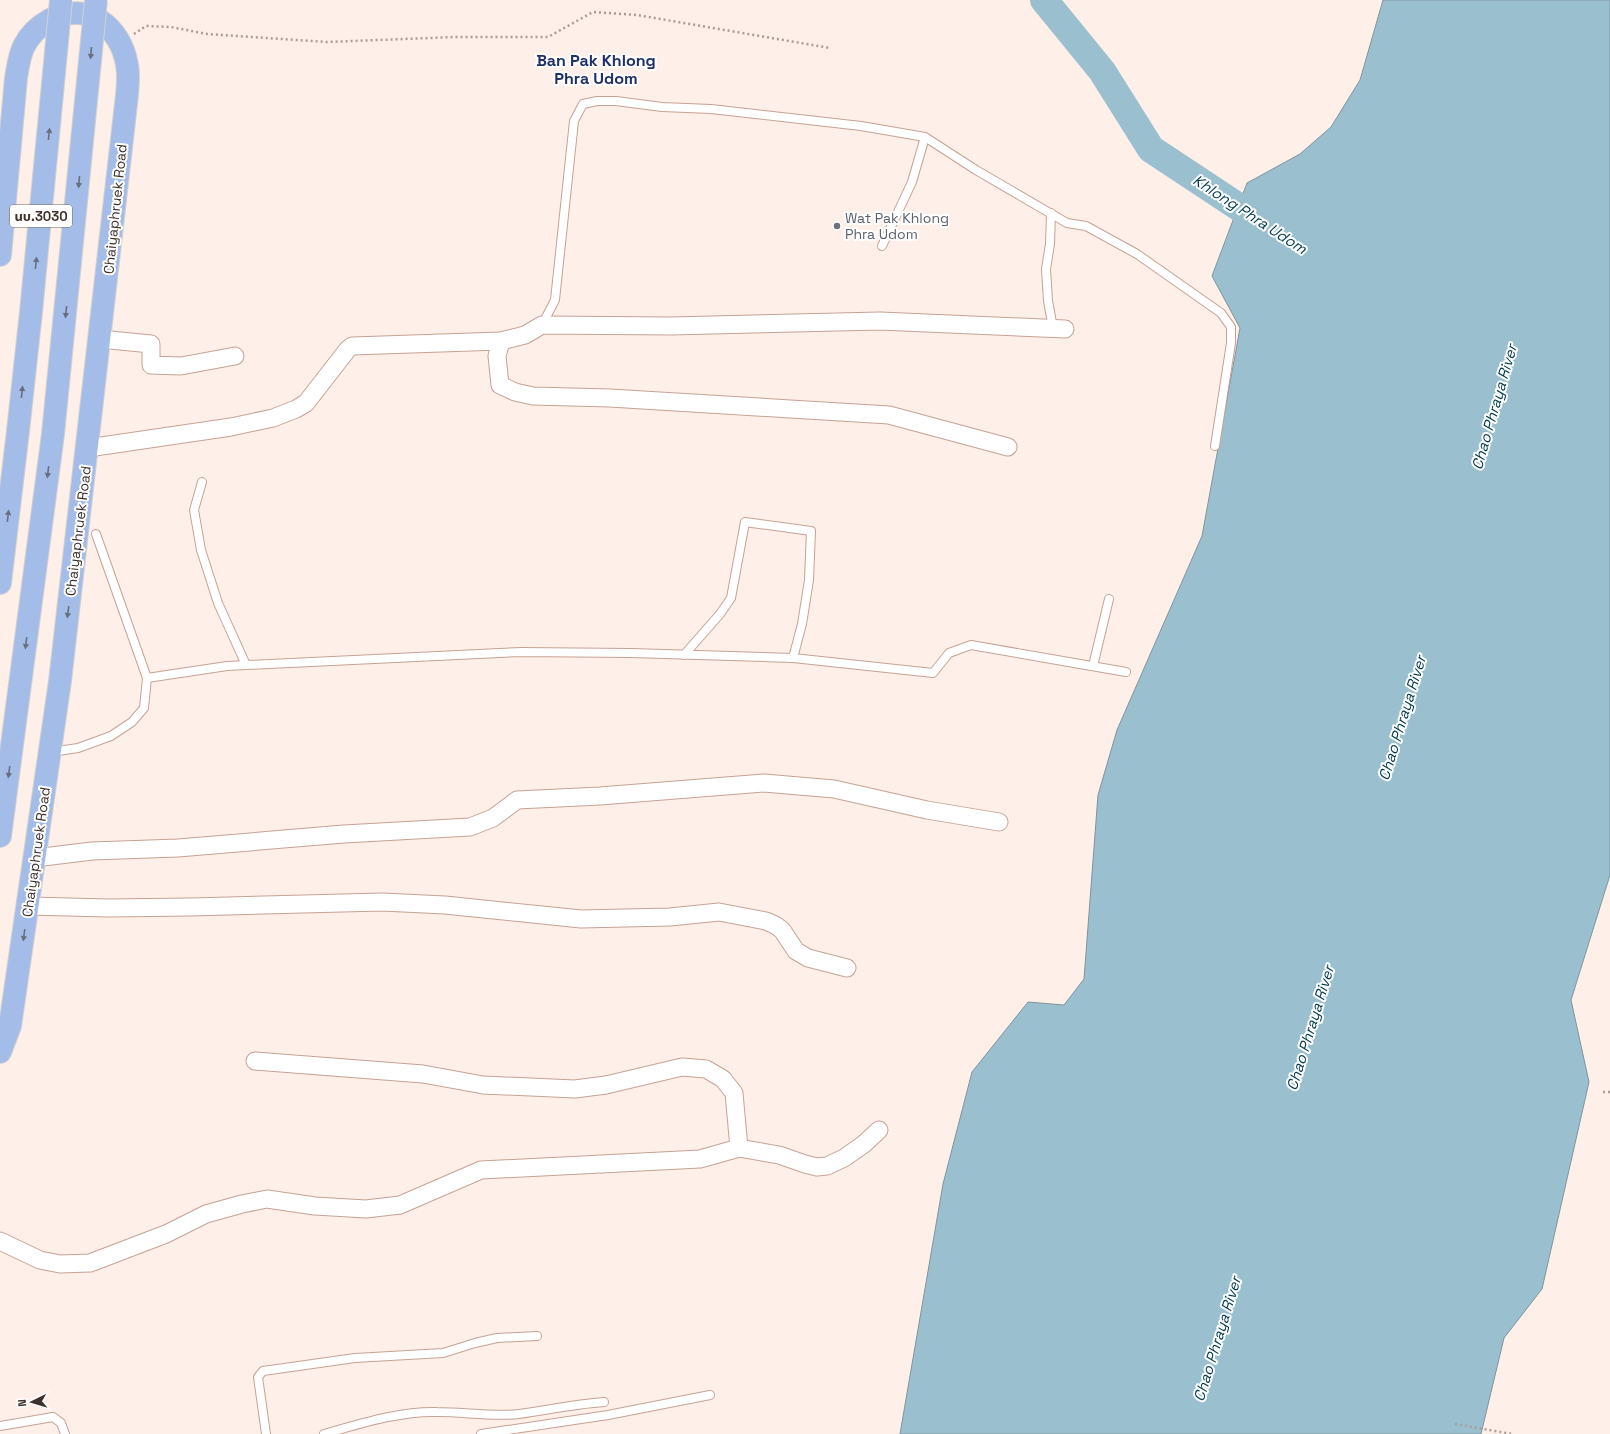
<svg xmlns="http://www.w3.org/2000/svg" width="1610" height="1434" viewBox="0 0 1610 1434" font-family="'Space Grotesk','Noto Sans Thai',sans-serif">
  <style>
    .water { fill: #9ac0d0; stroke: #7e949e }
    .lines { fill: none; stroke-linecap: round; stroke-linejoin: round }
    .river { stroke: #9ac0d0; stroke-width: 28 }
    .service-casing { stroke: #c6a294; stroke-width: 10 }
    .minor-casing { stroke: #c6a294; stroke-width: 19 }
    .primary-casing { stroke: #d4d1d0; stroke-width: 24 }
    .path { stroke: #ab9c96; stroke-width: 2.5; stroke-dasharray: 2 3; stroke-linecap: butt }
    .service { stroke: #fff; stroke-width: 8 }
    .minor { stroke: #fff; stroke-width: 17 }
    .primary { stroke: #a3bce8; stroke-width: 22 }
    .primary-bridge-casing { stroke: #d4d1d0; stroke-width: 24; stroke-linecap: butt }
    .primary-bridge { stroke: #a3bce8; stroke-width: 22 }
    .oneway { fill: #6b6e7f }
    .worship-dot { fill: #6b7280; stroke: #fff; stroke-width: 1.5 }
    .labels { text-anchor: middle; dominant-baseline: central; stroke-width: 4; stroke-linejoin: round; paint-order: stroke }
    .shield { fill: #fff; stroke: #776d69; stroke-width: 1 }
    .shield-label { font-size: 13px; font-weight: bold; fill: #3d2f29 }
    .street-label { font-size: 14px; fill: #3d2f29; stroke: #fff }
    .worship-label { font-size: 14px; fill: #5b616d; stroke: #fff; text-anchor: start }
    .water-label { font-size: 15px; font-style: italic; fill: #013b4d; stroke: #fff }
    .quarter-label { font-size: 16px; font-weight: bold; fill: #203169; stroke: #fff }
  </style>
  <rect width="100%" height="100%" fill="#ffefe9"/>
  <polygon class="water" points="1383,0 1610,0 1610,875 1571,1000 1589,1082 1542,1289 1504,1338 1481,1434 900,1434 943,1184 972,1072 1028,1002 1064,1005 1084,979 1098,795 1117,730 1202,536 1240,328 1212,276 1247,183 1300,154 1331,127 1360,80"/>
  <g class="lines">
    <polyline class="river" points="1044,0 1102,71 1151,149 1269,227"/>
    <defs>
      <g id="service">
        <polyline points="1051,213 1050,244 1046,269 1048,301 1053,328"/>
        <polyline points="882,246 912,182 925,137"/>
        <polyline points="542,325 555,300 574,121 583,104 597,101 616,101 662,107 711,109 861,126 925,137 976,170 1067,223 1086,226 1137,254 1221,313 1231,327 1231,343 1215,446"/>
        <polyline points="202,482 194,510 201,550 218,603 246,665"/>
        <polyline points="96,534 147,678"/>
        <polyline points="684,655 720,614 731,598 745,522 811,531 809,580 802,624 793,658"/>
        <polyline points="1093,666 1109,599"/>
        <polyline points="51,752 78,748 111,736 132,722 144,708 147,678 227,666 521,652 631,653 793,658 933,673 949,653 971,645 1126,672"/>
        <polyline points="0,1426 53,1417 61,1423 65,1434"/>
        <polyline points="266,1434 258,1377 263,1371 355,1358 443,1353 475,1343 497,1338 537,1336"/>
        <path d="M324,1434C360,1424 399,1411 437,1412C465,1412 492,1417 519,1414C548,1410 575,1404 604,1402"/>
        <polyline points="481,1434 608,1415 710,1395"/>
      </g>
      <g id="minor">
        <polyline points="100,339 151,344 151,365 181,366 235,356"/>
        <polyline points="501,341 497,356 500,385 515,392 533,396 610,398 889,415 1008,447"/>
        <polyline points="88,448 231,427 273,418 296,409 306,403 348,349 352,346 501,341 525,335 542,325 671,326 880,321 1065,329"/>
        <polyline points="35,858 92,851 178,848 344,834 470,827 493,818 517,800 600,796 764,783 834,789 927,810 999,822"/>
        <polyline points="28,906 108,908 190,907 382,902 445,905 581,919 670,917 719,912 766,921 775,925 782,930 796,951 808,958 847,968"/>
        <polyline points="255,1061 423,1074 483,1085 575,1089 606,1085 682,1067 706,1069 723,1079 734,1093 739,1148"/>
        <polyline points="0,1241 40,1260 60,1264 90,1263 166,1234 206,1214 242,1204 267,1199 315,1206 366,1209 400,1205 481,1170 700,1159 739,1148 779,1155 805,1164 817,1167 827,1166 844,1158 864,1144 879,1130"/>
      </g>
      <g id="primary">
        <path d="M0,255L16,78C18,67 19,56 24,46C30,34 39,26 50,20C87,0 121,27 127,65C129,75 128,85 127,95L60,681L10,1026L0,1052"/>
        <polyline points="0,583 18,431"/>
        <polyline points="0,836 53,434"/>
      </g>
    </defs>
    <use href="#service" class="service-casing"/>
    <use href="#minor" class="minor-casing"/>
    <use href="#primary" class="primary-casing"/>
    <g class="path">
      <polyline points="134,34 146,26 171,27 207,34 327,42 455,37 548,37 593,12 637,15 830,48"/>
      <polyline points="1603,1092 1610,1092"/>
      <polyline points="1455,1424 1512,1434"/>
    </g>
    <use href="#service" class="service"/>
    <use href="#minor" class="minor"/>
    <use href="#primary" class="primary"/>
    <defs>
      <g id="primary-bridge">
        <polyline points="18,431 31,312 61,0"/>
        <polyline points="53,434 96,0"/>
      </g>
    </defs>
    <use href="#primary-bridge" class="primary-bridge-casing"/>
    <use href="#primary-bridge" class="primary-bridge"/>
  </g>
  <defs><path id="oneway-solid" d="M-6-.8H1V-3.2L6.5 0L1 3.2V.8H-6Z"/></defs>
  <g class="oneway">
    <use href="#oneway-solid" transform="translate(91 53) rotate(95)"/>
    <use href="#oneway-solid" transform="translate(49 134) rotate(-84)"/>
    <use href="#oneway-solid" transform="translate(79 182) rotate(95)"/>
    <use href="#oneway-solid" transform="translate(36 263) rotate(-84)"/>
    <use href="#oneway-solid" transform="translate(66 312) rotate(96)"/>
    <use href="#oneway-solid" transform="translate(22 392) rotate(-84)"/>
    <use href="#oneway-solid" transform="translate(48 472) rotate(97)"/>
    <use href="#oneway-solid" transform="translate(8 516) rotate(-83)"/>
    <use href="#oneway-solid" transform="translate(68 612) rotate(97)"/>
    <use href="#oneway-solid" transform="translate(26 643) rotate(97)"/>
    <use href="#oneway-solid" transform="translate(9 772) rotate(98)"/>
    <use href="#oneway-solid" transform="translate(24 935) rotate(98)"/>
  </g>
  <circle class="worship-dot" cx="837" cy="226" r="4"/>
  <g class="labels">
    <rect class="shield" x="10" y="205" width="62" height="22" rx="3"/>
    <g class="shield-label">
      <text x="41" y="216">นบ.3030</text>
    </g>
    <g class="street-label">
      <text transform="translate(115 209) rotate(-84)">Chaiyaphruek Road</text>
      <text transform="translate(78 531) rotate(-83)">Chaiyaphruek Road</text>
      <text transform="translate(36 852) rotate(-82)">Chaiyaphruek Road</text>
    </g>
    <g class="worship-label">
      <text x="845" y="218">Wat Pak Khlong<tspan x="845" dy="16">Phra Udom</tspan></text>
    </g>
    <g class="water-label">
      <text transform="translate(1250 214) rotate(33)">Khlong Phra Udom</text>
      <text transform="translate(1494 407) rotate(-74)">Chao Phraya River</text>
      <text transform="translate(1402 718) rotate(-73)">Chao Phraya River</text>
      <text transform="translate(1310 1028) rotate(-73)">Chao Phraya River</text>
      <text transform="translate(1217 1339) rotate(-73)">Chao Phraya River</text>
    </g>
    <g class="quarter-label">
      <text x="596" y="60">Ban Pak Khlong<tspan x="596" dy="18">Phra Udom</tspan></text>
    </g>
  </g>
  <g transform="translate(32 1402) rotate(265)" stroke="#ffffff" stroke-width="3" paint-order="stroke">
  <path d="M0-3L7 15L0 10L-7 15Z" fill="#3d2f29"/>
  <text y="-6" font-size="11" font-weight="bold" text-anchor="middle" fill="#3d2f29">N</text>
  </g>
</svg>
